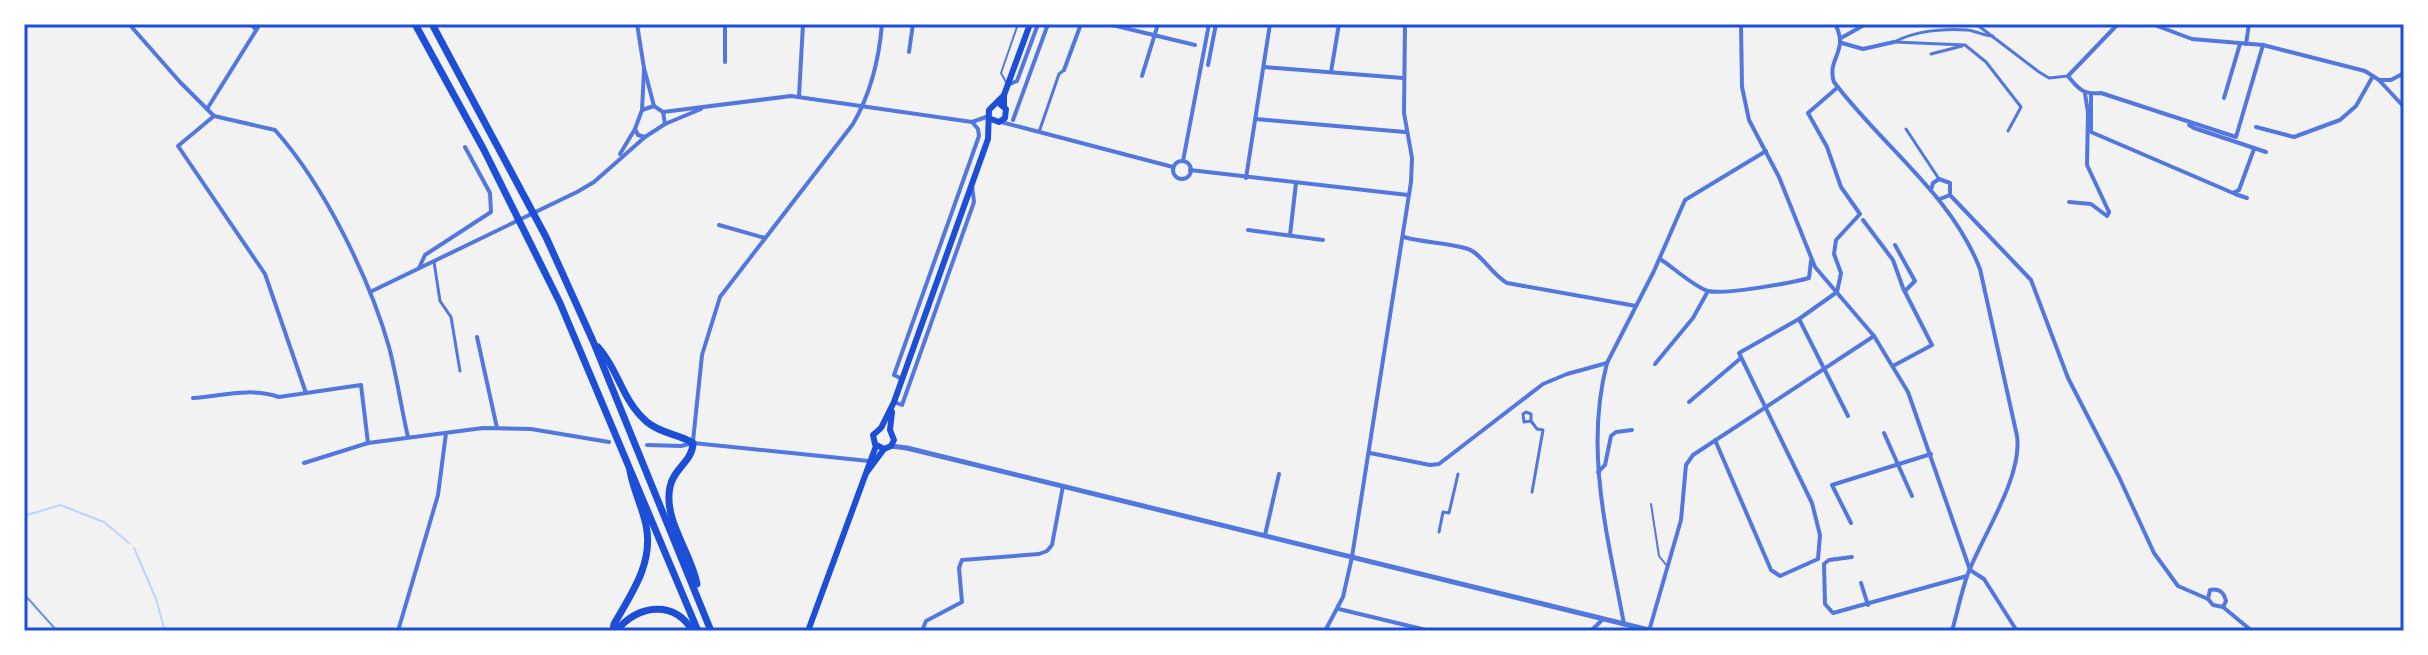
<svg xmlns="http://www.w3.org/2000/svg" width="2428" height="655" viewBox="0 0 2428 655" font-family="Arial,sans-serif">
  <style>
    .lines { fill: none; stroke-linecap: round; stroke-linejoin: round }
    .stream { stroke: #bfd3fe; stroke-width: 2 }
    .service { stroke: #5277de; stroke-width: 2 }
    .pedestrian { stroke: #5277de; stroke-width: 3 }
    .minor { stroke: #5277de; stroke-width: 4 }
    .tertiary { stroke: #5277de; stroke-width: 5 }
    .primary { stroke: #1d4ed8; stroke-width: 6 }
    .motorway { stroke: #1d4ed8; stroke-width: 7 }
    .rail { stroke: #7290e2; stroke-width: 2 }
    .neatline { fill: none; stroke: #1d4ed8; stroke-width: 3 }
  </style>
  <rect width="100%" height="100%" fill="#f2f2f2"/>
  <g class="lines">
    <g class="stream">
      <polyline points="24,516 60,505 104,522 129,543"/>
      <polyline points="134,548 156,599 165,631"/>
    </g>
    <g class="service">
      <polyline points="1006,82 1001,73 1018,24"/>
      <polyline points="1651,504 1659,556 1667,566"/>
    </g>
    <g class="pedestrian">
      <polyline points="1976,24 2039,72 2049,78 2068,76"/>
      <path d="M1993,36C1984,36 1977,31 1967,30C1944,28 1915,31 1894,42L1965,45L1986,62L2021,107L2008,131"/>
      <polyline points="1931,54 1962,46"/>
      <polyline points="1906,129 1939,179"/>
      <polyline points="1039,132 1059,74 1064,70"/>
      <polyline points="434,262 440,301 451,317 460,371"/>
      <polyline points="1531,421 1531,414 1526,412 1523,414 1524,422 1531,421 1537,429 1543,430 1532,492"/>
      <polyline points="1439,532 1443,512 1449,513 1458,474"/>
    </g>
    <g class="minor">
      <path d="M129,24L180,82L214,116L275,130C324,185 369,277 389,347C397,377 401,407 408,437"/>
      <polyline points="251,24 256,30"/>
      <polyline points="637,24 644,68 654,106"/>
      <polyline points="725,24 725,62"/>
      <polyline points="1108,24 1195,45"/>
      <polyline points="1741,24 1742,87 1749,120 1779,177 1815,267 1874,336 1908,392 1970,570 1984,579 2017,631"/>
      <path d="M1835,24C1850,51 1826,59 1834,82C1882,146 1951,194 1980,269L2017,436C2023,477 1981,538 1967,576C1961,594 1957,613 1952,631"/>
      <path d="M2118,24L2068,76C2078,89 2084,95 2101,93L2236,137L2263,45"/>
      <polyline points="2152,24 2192,39 2263,45 2365,71 2379,80 2404,107"/>
      <polyline points="1841,38 1866,24"/>
      <polyline points="1842,43 1863,49 1894,42"/>
      <polyline points="2246,44 2249,24"/>
      <polyline points="909,52 913,24"/>
      <polyline points="1208,65 1216,24"/>
      <polyline points="1264,67 1403,78"/>
      <polyline points="1064,70 1081,24"/>
      <polyline points="1331,72 1339,24"/>
      <polyline points="1142,76 1158,24"/>
      <polyline points="2379,80 2391,80 2404,73"/>
      <polyline points="1010,84 1017,81 1038,24"/>
      <polyline points="2085,94 2088,112 2087,165 2109,212"/>
      <polyline points="2091,94 2091,132 2233,193 2239,190 2254,149"/>
      <polyline points="799,96 803,24"/>
      <polyline points="2224,98 2240,44"/>
      <polygon points="654,106 663,112 665,124 645,137 638,135 635,129 642,110"/>
      <polyline points="207,109 260,24"/>
      <polyline points="642,110 644,70"/>
      <polyline points="663,112 791,96 972,122 989,116"/>
      <polyline points="214,116 178,146 265,274 306,393"/>
      <polyline points="1256,119 1405,132"/>
      <polyline points="1013,120 1048,24"/>
      <polyline points="1001,122 1173,167"/>
      <polyline points="665,124 701,109"/>
      <polyline points="2189,125 2194,128 2266,152"/>
      <polyline points="2256,127 2294,137 2340,120 2356,106 2373,76"/>
      <polyline points="620,154 635,129"/>
      <polyline points="1183,161 1209,24"/>
      <circle cx="1182" cy="170" r="9"/>
      <polyline points="1190,170 1408,195"/>
      <polyline points="1246,178 1270,24"/>
      <polyline points="1931,190 1933,183 1939,179 1950,183 1950,195 1940,199"/>
      <polyline points="2235,194 2247,198"/>
      <polyline points="1950,195 2031,280 2068,378 2119,477 2154,553 2178,586 2208,599 2213,605 2223,607 2252,631"/>
      <polyline points="2069,202 2091,204 2107,216 2109,212"/>
      <polyline points="1863,220 1893,260 1903,288 1932,345 1893,366"/>
      <polyline points="719,225 765,238"/>
      <polyline points="1248,230 1323,240"/>
      <polyline points="1290,235 1296,183"/>
      <path d="M1404,237C1424,243 1447,242 1468,249C1481,253 1492,275 1507,283L1636,306"/>
      <polyline points="1895,245 1915,281 1905,291"/>
      <path d="M1660,259C1673,267 1694,287 1708,291C1724,295 1791,283 1809,278L1811,261"/>
      <polyline points="419,268 425,255 491,212 490,193 465,147"/>
      <polyline points="370,292 577,192 594,182 645,137"/>
      <polyline points="1799,319 1848,416"/>
      <polyline points="477,337 497,428"/>
      <path d="M1607,363C1584,451 1608,537 1624,624"/>
      <polyline points="1655,364 1693,318 1708,291"/>
      <polyline points="902,379 894,375 979,136 978,129 972,122"/>
      <path d="M193,398C221,396 251,387 279,397L361,385L368,443"/>
      <polyline points="894,402 902,405 974,202 972,185"/>
      <polyline points="1689,402 1741,358"/>
      <polyline points="1884,433 1912,496"/>
      <polyline points="1715,440 1771,570 1780,576 1818,559 1820,535 1812,503 1739,353 1799,319 1837,292 1841,273 1834,254 1836,240 1860,214 1841,187 1827,147 1808,113 1838,87"/>
      <path d="M693,441L702,355L720,297L853,124C871,93 879,60 882,24"/>
      <polyline points="647,445 681,446 693,443 869,461"/>
      <polyline points="1370,453 1430,465 1439,464 1543,384 1567,374 1607,363 1654,271 1685,200 1766,151"/>
      <polyline points="304,463 368,443 483,428 531,429 609,442"/>
      <polyline points="1598,472 1605,465 1611,436 1616,432 1632,430"/>
      <polyline points="1851,523 1832,485 1931,454"/>
      <polyline points="1265,535 1279,474"/>
      <polyline points="1852,557 1829,560 1824,564 1825,604 1833,613 1967,576"/>
      <polyline points="1861,583 1868,605"/>
      <path d="M2208,599L2210,590C2220,588 2224,593 2226,601L2223,607"/>
      <polyline points="1339,609 1430,631"/>
      <polyline points="398,631 438,495 446,433"/>
      <polyline points="922,631 926,621 962,602 959,568 962,560 1039,554 1047,551 1052,545 1063,486"/>
      <polyline points="1325,631 1343,597 1352,557 1411,182 1412,158 1404,113 1405,24"/>
      <polyline points="1591,631 1603,619"/>
      <polyline points="1649,631 1681,520 1686,465 1693,455 1874,336"/>
    </g>
    <polyline class="tertiary" points="891,446 907,448 1653,631"/>
    <g class="primary">
      <polyline points="1004,107 1004,95 1030,24"/>
      <polyline points="991,119 999,122 1005,118 1006,109 1001,105"/>
      <polyline points="884,449 875,444 873,435 881,428 894,402 988,139 989,110 1004,95"/>
      <polyline points="884,449 891,446 894,440 890,430 892,412"/>
      <polyline points="867,472 884,449"/>
      <polyline points="808,631 876,446"/>
    </g>
    <g class="motorway">
      <polyline points="415,24 484,150 560,303 698,631"/>
      <polyline points="432,24 546,237 593,341 711,631"/>
      <path d="M598,347C619,370 622,401 647,422C661,434 679,434 693,443C693,461 673,469 670,487C663,520 691,552 697,584"/>
      <path d="M613,631L614,624C632,593 654,562 646,525C642,506 633,489 630,471"/>
      <path d="M616,631C638,605 673,599 693,631"/>
    </g>
    <polyline class="rail" points="24,594 57,631"/>
  </g>
  <rect width="2428" height="655" fill="none" stroke="#ffffff" stroke-width="52"/>
  <rect x="26" y="26" width="2376" height="603" class="neatline"/>
</svg>
